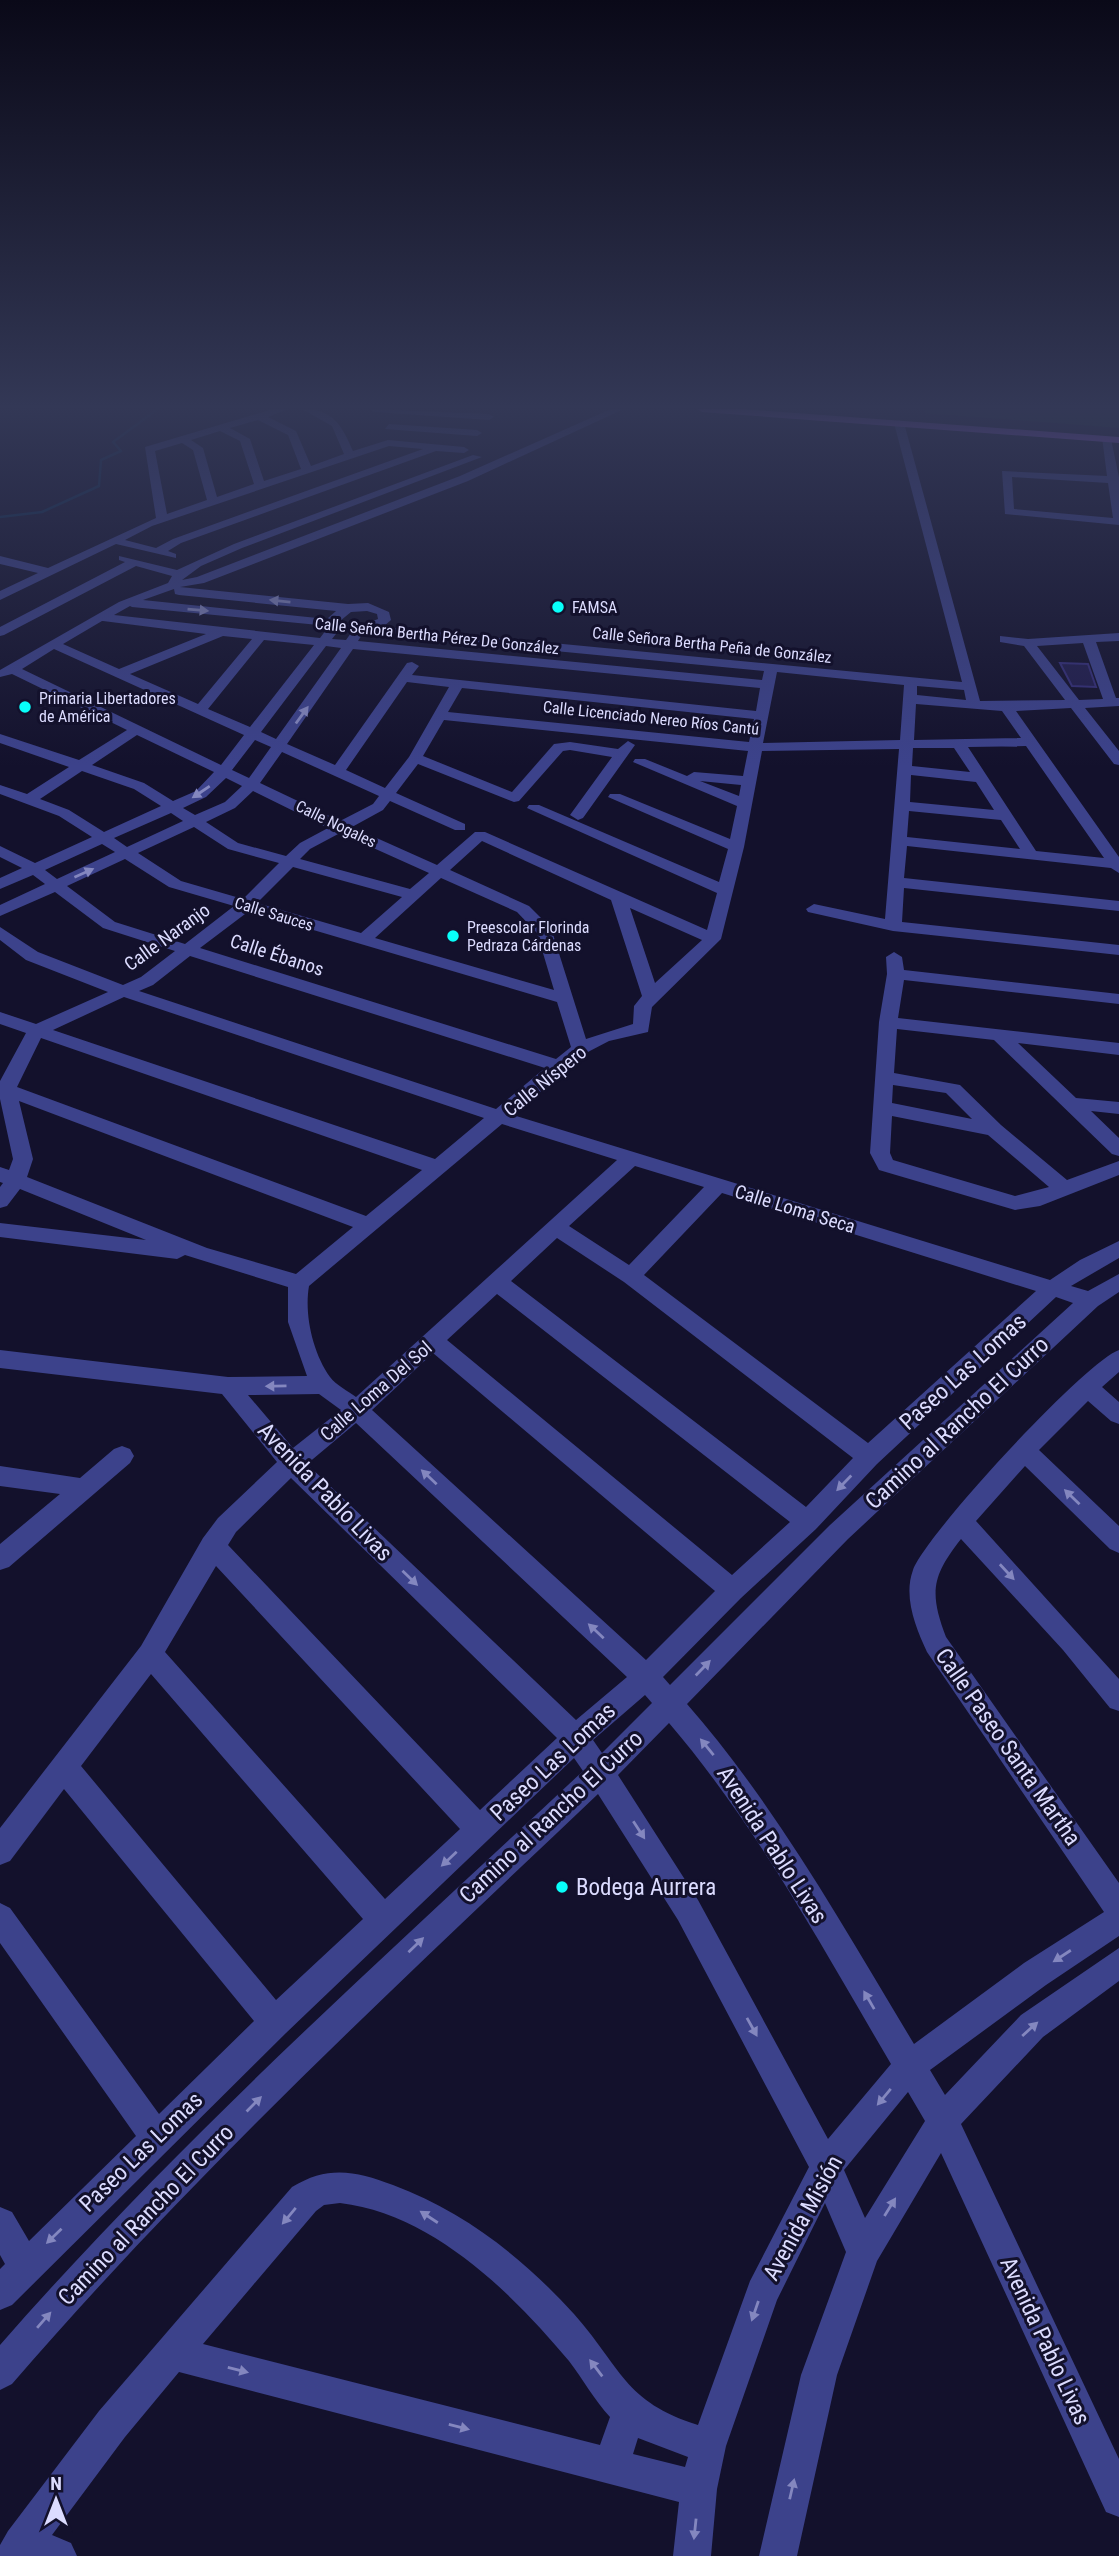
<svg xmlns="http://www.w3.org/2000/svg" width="1119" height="2556" viewBox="0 0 1119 2556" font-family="'Roboto Condensed',sans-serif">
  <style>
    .green { fill: #143631 }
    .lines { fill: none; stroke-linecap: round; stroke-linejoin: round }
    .stream { stroke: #0d2d50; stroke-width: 2.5 }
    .building { fill: #211d4d; stroke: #352f79; stroke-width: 2 }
    .minor { fill: #3c428b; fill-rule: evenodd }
    .major { fill: #b263ff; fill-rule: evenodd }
    .oneway { fill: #8487bf }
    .poi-dot { fill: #08fffa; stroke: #13112c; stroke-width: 2.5 }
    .labels { text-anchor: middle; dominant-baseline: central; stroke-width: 6; stroke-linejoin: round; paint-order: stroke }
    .far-poi-label { font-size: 16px; fill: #dcdcff; stroke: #13112c; text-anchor: start }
    .far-street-label { font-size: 16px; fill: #dcdcff; stroke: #13112c }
    .street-label { font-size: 19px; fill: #dcdcff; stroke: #13112c }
    .near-street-label { font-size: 23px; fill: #dcdcff; stroke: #13112c }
    .near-poi-label { font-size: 23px; fill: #dcdcff; stroke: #13112c; text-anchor: start }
  </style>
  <rect width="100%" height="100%" fill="#13112c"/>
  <polygon class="green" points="926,409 1119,409 1119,428 924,413"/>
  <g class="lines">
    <polyline class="stream" points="0,517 42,512 99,486 101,460 121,451 113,442 158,409"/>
  </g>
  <polygon class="building" points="1060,663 1088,664 1096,687 1072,686"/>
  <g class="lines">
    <g class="minor">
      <path d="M273,409H288L268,417L296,431L311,466L344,454L332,426L302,409C334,409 342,426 353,451L388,440L464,447L469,450L464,453L436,451L181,543L168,551L176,554V558L116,544L0,600V591L38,573L0,564V556L48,568L156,518L145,447ZM258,420L288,435L301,469L264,481L250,439L230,428ZM220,431L240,441L254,484L217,497L203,448L191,440ZM182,443L193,450L207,500L167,514L155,451ZM389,446L423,449L173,539L156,548L125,540L152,526Z"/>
      <polygon points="370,409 489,414 494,417 489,420 375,412"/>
      <path d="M611,409H624L468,481L204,583L180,587L348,604L368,603L389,612L391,620L383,627L962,682L894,423L899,420L904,423L980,701L1065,700L1024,646L1000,642V636L1028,639L1119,633V641L1096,642L1116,698H1119V706L1085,708L1119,751V765L1114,764L1071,708L1016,711L1119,857V873L1111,868L907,846L904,878L1119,901V911L904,888L902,922L1119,945V955L893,931L808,912L806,909L814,904L885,919L899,749L762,751L744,847L721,939L652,1007L648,1032L609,1041L586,1053L513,1115L1050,1280L1080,1260L1119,1241V1258L1071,1286L1088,1291L1119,1274V1292L1098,1306L848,1539L687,1704C777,1807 844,1928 914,2044L1024,1963L1104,1912L927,1652C916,1628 903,1597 913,1570C926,1534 1086,1361 1119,1350V1372L1102,1387L1119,1402V1424L1111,1421L1088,1401L1039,1450L1119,1526V1553L1110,1549L1025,1466L976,1521L1119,1679V1711L1110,1708L1063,1650L961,1539C932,1576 929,1592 946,1637L1119,1883V1936L1046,1985L930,2070L945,2095L1021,2015L1119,1948V1981L1043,2037L961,2124L1119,2459V2517L1106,2512L941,2153L877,2261L837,2375L797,2556H759L801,2375L846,2252L825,2203L777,2300L726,2446L717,2489L711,2556H673L679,2502L179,2372L125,2437L52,2535L71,2543L77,2556H0V2545L8,2531L99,2411L292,2187C328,2165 356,2171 393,2185C465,2212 523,2258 574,2314C621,2367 624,2402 698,2425L750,2281L809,2167L678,1920L598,1794C397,1985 193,2174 12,2384L0,2390V2345C179,2140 384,1957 583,1771L574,1758L286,2033L12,2305L0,2310V2269L5,2264L0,2255V2207L12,2212L29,2241L136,2136L0,1943V1903L10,1908L159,2114L254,2021L64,1789L10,1861L0,1865V1828L141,1646L203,1538L218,1518L277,1462L222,1394L0,1368V1350L228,1377L307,1376L288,1322V1287L185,1255L177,1259L0,1237V1223L146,1240L20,1189L7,1206L0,1208V1187L3,1183L0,1182V1167L9,1170L13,1159L0,1099V1081L26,1033L0,1024V1012L36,1024L108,992L26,960L0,940V927L38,952L123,985L141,977L175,951L103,928L55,892L0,916V905L45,884L33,875L0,889V878L22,868L0,857V846L35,863L92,837L59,816L0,794V785L27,794L69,767L0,743V734L79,760L127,730L12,674L0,677V670L119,602L168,583L172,576L136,566L4,635L0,636V627L125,562L119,560V556L177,570L234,544L473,455L482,457L242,548L201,566L182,580L197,577L460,476ZM174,589L175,594L179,595L336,611L327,619L143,600ZM130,606L132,607L329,626L320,638L114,615ZM367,611L377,614L378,619L360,626L340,621L351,612ZM102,621H103L206,634L119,669L63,644ZM339,630L351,633L346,640L332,639ZM363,633H366L764,671L762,680L358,641ZM223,636L252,639L198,704L130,674ZM264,640L314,645L250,727L208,709ZM1083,643L1103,699L1079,700L1037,646ZM326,646L341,648L276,739L261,732ZM54,649L244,735L221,765L22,669ZM353,649L760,688L756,711L412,675L419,666L412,662L407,663L335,765L287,744ZM777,672L904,685L900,740L763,743ZM407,682L449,687L409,757L385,788L346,770ZM917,686L964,690L966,700L917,695ZM462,688L754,719L749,742L448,712ZM916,704L1002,711L1021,738L914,740ZM444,720L748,751L743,776L694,772L687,776L645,759H635L633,762L737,806L730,839L620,794H610L608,797L728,849L719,882L539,805H529L527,808L717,893L707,930L485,832H475L437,865L352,827L383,810L390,801L455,830H465V824L396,793L418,764L514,802L519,801L563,751L570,750L612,757L570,815L578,820L583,818L635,745L628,741L618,749L570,742L554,744L512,792L423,756ZM137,735L214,772L196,791L173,801L144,783L92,765ZM255,740L271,747L249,778L232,770ZM1026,746L1104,858L1036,851L968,747ZM913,748H954L970,772L912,766ZM282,752L379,796L373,804L340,821L260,783ZM82,771L134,789L161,806L104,832L69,810L40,799ZM911,775L976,782L994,810L910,802ZM226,778L242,786L225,802L195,815L183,808L206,797ZM700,781L741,785L739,796ZM253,791L328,828L300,843L286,856L238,843L206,822L235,808ZM909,811L1001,820L1020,849L907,837ZM171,813L183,821L127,847L114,838ZM194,827L228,849L279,863L243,899L181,881L138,853ZM340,833L429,873L410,889L300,859L310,849ZM482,841L611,900L642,996L634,1006L633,1024L586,1039L551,928L529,906L450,870ZM102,844L115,852L57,879L45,870ZM125,859L169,887L234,906L185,944L115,922L67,886ZM293,867L402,897L361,933L257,903ZM441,878L517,912L537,933L554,990L375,938ZM630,908L702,940L655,983ZM249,911L557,1002L571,1047L556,1059L200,948ZM190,956L545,1068L496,1109L139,991L153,985ZM124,997L484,1118L435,1159L53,1030ZM41,1038L422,1170L366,1216L17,1087ZM19,1101L353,1227L296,1274L207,1248L27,1177L33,1159ZM502,1124L617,1160L356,1397C348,1391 336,1385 330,1377C313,1353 304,1315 309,1286ZM635,1166L704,1187L629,1265L569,1226ZM722,1193L1036,1291L868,1443L644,1275ZM557,1238L624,1282L853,1458L806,1507L511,1281ZM497,1294L790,1522L732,1575L447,1340ZM1056,1297L1073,1303L830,1525L670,1685L663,1677L741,1598L816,1529L877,1464ZM433,1353L715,1591L646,1660L372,1410ZM319,1394L341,1410L293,1448L248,1395ZM356,1423L627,1677L576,1720L307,1464ZM291,1478L557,1738L480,1810L228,1545L236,1532ZM216,1566L460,1829L385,1899L165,1652ZM151,1674L363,1919L276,2000L81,1766ZM645,1695L652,1703L602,1753L593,1740ZM669,1723C757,1826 822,1947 891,2064L828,2139L698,1900L618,1775ZM908,2092L925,2121L865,2218L844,2170ZM340,2203C433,2214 512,2293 569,2361C583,2379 594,2400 610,2417L600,2445L203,2344L316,2211L324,2205ZM638,2438L688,2457L685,2467L633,2454Z"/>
      <polygon points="389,424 477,430 482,433 477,436 385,429"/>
      <path d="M1102,437L1111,439L1119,477V525L1005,514L1002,471L1107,476ZM1012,477L1108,483L1113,518L1014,509Z"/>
      <path d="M894,952L902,957L904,970L1119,994V1004L904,980L898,1018L1119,1043V1055L1018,1043L1076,1098L1119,1102V1114L1091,1111L1119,1138V1156L1112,1154L994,1040L897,1029L894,1073L960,1085L1001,1125L1067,1180L1119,1161V1175L1040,1206L1015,1210L879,1170L870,1153L879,1022L887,974L886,957ZM893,1085L946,1093L972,1119L892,1103ZM892,1116L988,1135L1049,1187L1015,1196L893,1160L890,1153Z"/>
      <polygon points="122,1446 130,1449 134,1456 130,1463 9,1567 0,1570 0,1544 60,1494 0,1486 0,1466 80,1478 114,1449"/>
    </g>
    <polygon class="major" points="697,409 741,409 1119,437 1119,443 702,412"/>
  </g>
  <defs><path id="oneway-solid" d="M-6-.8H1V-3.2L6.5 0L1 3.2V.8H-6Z" transform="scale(1.75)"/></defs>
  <g class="oneway">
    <use href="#oneway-solid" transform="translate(280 601) rotate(-174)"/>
    <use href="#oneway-solid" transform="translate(198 610) rotate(5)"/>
    <use href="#oneway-solid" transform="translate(302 715) rotate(-54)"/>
    <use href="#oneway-solid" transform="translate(201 792) rotate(146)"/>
    <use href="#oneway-solid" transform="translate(84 873) rotate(-24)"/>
    <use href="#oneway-solid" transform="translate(276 1386) rotate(179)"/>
    <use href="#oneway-solid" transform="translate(429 1477) rotate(-137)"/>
    <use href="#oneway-solid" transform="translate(844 1483) rotate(134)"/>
    <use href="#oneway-solid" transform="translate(1072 1497) rotate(-136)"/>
    <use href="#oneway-solid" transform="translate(1007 1572) rotate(47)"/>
    <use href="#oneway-solid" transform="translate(410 1578) rotate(44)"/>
    <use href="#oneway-solid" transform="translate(596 1631) rotate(-137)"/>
    <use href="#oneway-solid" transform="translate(703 1668) rotate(-46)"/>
    <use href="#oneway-solid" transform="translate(707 1747) rotate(-129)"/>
    <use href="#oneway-solid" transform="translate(639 1830) rotate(57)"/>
    <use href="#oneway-solid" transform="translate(449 1859) rotate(137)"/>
    <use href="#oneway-solid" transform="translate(416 1945) rotate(-44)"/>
    <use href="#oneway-solid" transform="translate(1062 1956) rotate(147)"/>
    <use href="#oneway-solid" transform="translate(869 2000) rotate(-120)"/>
    <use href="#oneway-solid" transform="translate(752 2027) rotate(61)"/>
    <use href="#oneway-solid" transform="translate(1030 2029) rotate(-42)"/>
    <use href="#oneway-solid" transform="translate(884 2097) rotate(130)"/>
    <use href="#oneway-solid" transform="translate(254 2104) rotate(-45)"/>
    <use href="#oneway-solid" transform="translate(890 2207) rotate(-58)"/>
    <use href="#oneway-solid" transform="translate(289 2216) rotate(130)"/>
    <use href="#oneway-solid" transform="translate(429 2217) rotate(-147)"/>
    <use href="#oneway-solid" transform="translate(54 2236) rotate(136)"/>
    <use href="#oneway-solid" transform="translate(755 2311) rotate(109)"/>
    <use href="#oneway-solid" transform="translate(44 2320) rotate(-49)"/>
    <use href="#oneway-solid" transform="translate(596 2368) rotate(-127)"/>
    <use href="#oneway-solid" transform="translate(238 2370) rotate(14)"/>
    <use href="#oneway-solid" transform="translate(459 2427) rotate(14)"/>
    <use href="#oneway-solid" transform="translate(792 2489) rotate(-77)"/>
    <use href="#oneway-solid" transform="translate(695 2529) rotate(96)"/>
  </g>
  <linearGradient id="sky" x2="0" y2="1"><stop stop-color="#0a0918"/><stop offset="0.53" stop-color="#333856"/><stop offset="1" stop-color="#333856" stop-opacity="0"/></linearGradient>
  <rect width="1119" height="767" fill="url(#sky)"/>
  <g class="poi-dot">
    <circle cx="558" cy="607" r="7"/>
    <circle cx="25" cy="707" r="7"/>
    <circle cx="453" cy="936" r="7"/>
    <circle cx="562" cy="1887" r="7"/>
  </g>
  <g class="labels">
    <g class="far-poi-label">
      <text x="572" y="607">FAMSA</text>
      <text x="39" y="698">Primaria Libertadores<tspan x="39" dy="18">de América</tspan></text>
      <text x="467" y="927">Preescolar Florinda<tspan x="467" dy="18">Pedraza Cárdenas</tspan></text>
    </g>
    <g class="far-street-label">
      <text transform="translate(437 636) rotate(6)">Calle Señora Bertha Pérez De González</text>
      <text transform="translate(712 645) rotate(6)">Calle Señora Bertha Peña de González</text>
      <text transform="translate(651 718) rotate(6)">Calle Licenciado Nereo Ríos Cantú</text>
      <text transform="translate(336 824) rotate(26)">Calle Nogales</text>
      <text transform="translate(274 914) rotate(17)">Calle Sauces</text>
    </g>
    <g class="street-label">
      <text transform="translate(167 937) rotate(-36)">Calle Naranjo</text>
      <text transform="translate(277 955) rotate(18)">Calle Ébanos</text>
      <text transform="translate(545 1081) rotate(-39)">Calle Níspero</text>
      <text transform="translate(795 1209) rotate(17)">Calle Loma Seca</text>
      <text transform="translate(376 1391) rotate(-41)">Calle Loma Del Sol</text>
    </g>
    <g class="near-street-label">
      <text transform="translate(963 1372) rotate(-42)">Paseo Las Lomas</text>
      <text transform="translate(957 1423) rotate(-43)">Camino al Rancho El Curro</text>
      <text transform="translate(325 1492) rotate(46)">Avenida Pablo Livas</text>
      <text transform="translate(1008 1747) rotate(55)">Calle Paseo Santa Martha</text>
      <text transform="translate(553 1762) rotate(-43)">Paseo Las Lomas</text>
      <text transform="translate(551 1817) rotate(-43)">Camino al Rancho El Curro</text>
      <text transform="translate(772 1845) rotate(57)">Avenida Pablo Livas</text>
      <text transform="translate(141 2152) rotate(-44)">Paseo Las Lomas</text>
      <text transform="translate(146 2215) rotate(-46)">Camino al Rancho El Curro</text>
      <text transform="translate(803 2218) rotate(-61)">Avenida Misión</text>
      <text transform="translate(1045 2341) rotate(65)">Avenida Pablo Livas</text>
    </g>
    <g class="near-poi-label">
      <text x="576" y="1887">Bodega Aurrera</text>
    </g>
  </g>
  <g transform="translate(56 2500)" stroke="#13112c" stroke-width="5" paint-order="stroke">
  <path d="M0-5L12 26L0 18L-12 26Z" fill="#dcdcff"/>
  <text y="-10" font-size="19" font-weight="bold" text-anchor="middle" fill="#dcdcff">N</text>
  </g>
</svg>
